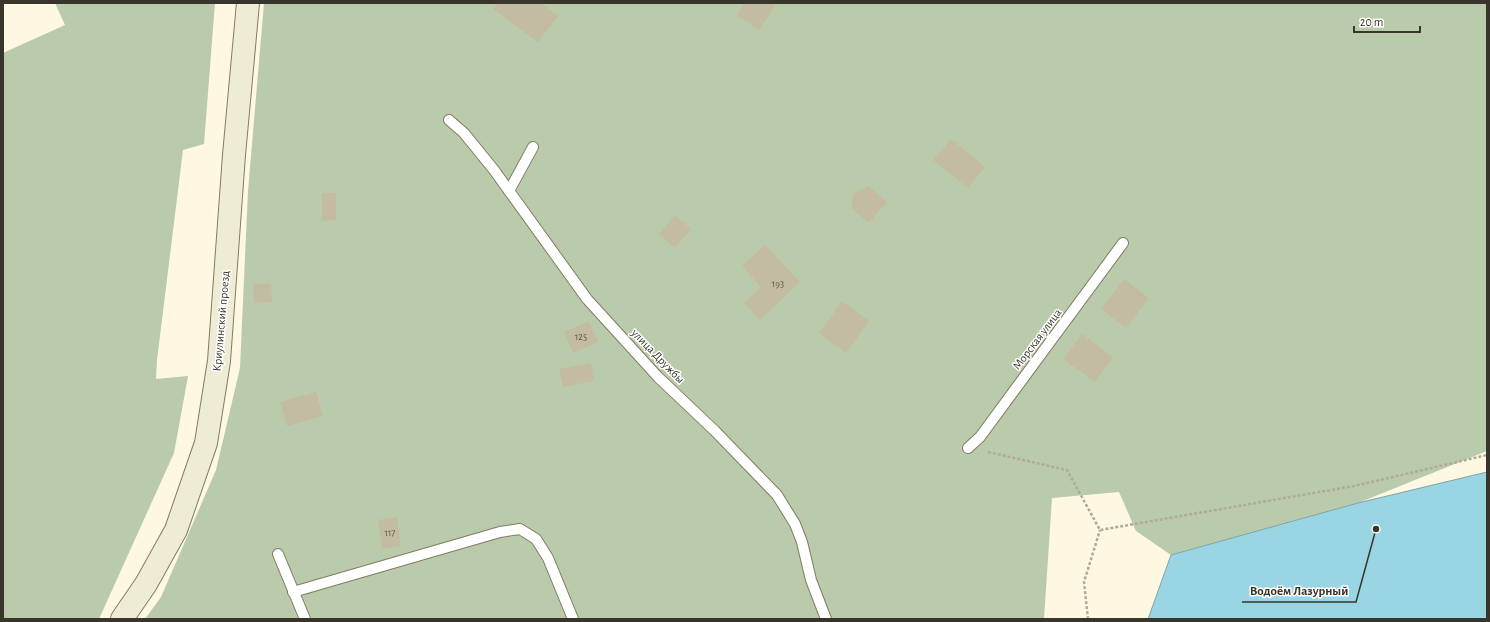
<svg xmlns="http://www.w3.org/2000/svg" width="1490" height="622" viewBox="0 0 1490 622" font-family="'Alegreya Sans',sans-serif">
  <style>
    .green { fill: #bacbab }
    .water { fill: #9ad5e3; stroke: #7da5ac }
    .building { fill: #c4bca2 }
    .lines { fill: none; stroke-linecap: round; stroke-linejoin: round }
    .lane-casing { stroke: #827b62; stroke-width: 12 }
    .secondary-casing { stroke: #827b62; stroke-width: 24 }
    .path { stroke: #b0ab99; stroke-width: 2.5; stroke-dasharray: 3 2; stroke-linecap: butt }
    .lane { stroke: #fff; stroke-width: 10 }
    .secondary { stroke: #efecd6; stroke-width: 22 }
    .labels { text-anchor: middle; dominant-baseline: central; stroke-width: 3; stroke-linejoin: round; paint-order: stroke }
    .number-label { font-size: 10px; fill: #5b5748 }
    .street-label { font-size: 12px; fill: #38352a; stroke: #fff }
    .leader { fill: none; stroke: #38352a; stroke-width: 1.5 }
    .callout-dot { fill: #38352a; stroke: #fff; stroke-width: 1.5 }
    .callout-label { font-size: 13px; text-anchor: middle; font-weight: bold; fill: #38352a; stroke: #fff; stroke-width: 3; stroke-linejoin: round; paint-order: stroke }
  </style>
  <rect width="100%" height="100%" fill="#fef7e1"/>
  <g class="green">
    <polygon points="55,3 215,3 204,144 183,150 157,360 156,379 188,376 174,453 99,619 3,619 3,53 65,25"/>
    <polygon points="264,3 1487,3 1487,451 1358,503 1171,555 1136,531 1119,492 1052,498 1044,619 145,619 161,597 216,470 240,368 248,191"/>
  </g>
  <polygon class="water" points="1487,472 1487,619 1148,619 1171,555 1358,503"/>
  <g class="building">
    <polygon points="498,3 541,3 558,16 538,42 493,9"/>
    <polygon points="745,3 775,3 776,4 759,30 737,15"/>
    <polygon points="951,139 985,167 968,188 933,160"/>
    <polygon points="868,186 887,202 869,223 852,209 853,194"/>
    <polygon points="322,193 336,193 336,220 322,221"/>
    <polygon points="675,215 691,229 675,248 659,234"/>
    <polygon points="765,245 800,282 760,320 744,303 761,287 742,266"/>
    <polygon points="1124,279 1149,298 1126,328 1101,309"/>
    <polygon points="253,284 271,284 272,302 254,303"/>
    <polygon points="842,301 869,321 846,353 819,333"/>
    <polygon points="589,321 598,342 573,353 564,332"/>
    <polygon points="1082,334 1113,357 1095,382 1063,359"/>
    <polygon points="591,363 594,381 563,387 559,369"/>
    <polygon points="316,392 323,416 287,426 280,402"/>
    <polygon points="397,517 401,546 382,549 378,520"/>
  </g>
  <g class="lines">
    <defs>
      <g id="lane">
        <polyline points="449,120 464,133 494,170 587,299 658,377 715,431 777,495 795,524 802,542 811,580 826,619"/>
        <polyline points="509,191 533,147"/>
        <polyline points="968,448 980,437 1123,243"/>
        <polyline points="278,554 305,619"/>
        <polyline points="293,592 500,532 520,529 536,539 548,558 573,619"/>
      </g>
      <polyline id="secondary" points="122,619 146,584 176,530 206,443 219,361 234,155 248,3"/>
    </defs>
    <use href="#lane" class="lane-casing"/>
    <use href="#secondary" class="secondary-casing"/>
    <g class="path">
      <polyline points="988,452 1067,470 1100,530 1354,486 1487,455"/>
      <polyline points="1088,619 1084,582 1100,530"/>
    </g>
    <use href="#lane" class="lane"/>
    <use href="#secondary" class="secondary"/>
  </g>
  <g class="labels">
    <g class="number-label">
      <text x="778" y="284">193</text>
      <text x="581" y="337">125</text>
      <text x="390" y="533">117</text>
    </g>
    <g class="street-label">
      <text transform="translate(221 321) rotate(-85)">Криулинский проезд</text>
      <text transform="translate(1037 339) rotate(-53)">Морская улица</text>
      <text transform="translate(658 356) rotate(46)">улица Дружбы</text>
    </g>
  </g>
  <path class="leader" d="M1376 529L1356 602H1242"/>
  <circle class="callout-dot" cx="1376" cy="529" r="4"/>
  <g class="callout-label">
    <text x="1299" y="595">Водоём Лазурный</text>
  </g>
  <rect width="1490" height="622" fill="none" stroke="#38352a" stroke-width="8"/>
  <path d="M1354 26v6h66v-6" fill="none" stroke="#38352a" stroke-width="2"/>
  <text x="1360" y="26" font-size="12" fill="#38352a" stroke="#ffffff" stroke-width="3" paint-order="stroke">20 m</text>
</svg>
